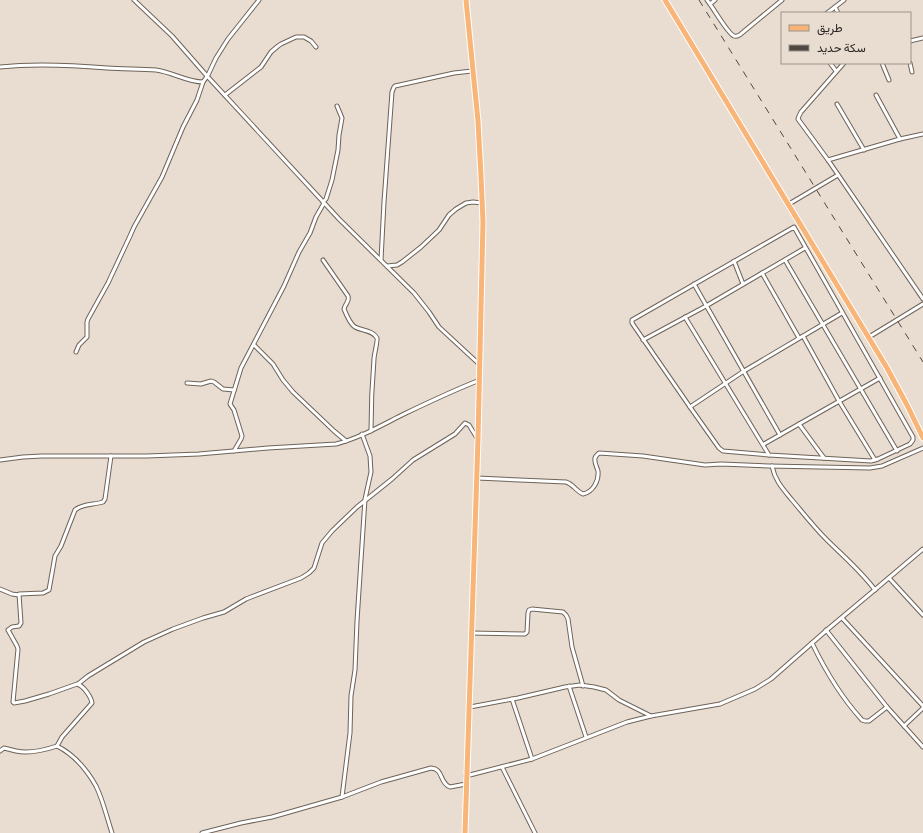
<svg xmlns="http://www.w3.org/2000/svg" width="923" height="833" viewBox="0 0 923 833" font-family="'Crimson Pro',Vazirmatn,serif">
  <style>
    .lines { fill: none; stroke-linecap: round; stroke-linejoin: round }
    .minor-casing { stroke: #6e6359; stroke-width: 5 }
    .primary-casing { stroke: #fff; stroke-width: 7 }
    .minor { stroke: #fff; stroke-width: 3 }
    .primary { stroke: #f9b477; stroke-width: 5 }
    .rail { stroke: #4e4742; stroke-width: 1; stroke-dasharray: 7 7; stroke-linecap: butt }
  </style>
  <rect width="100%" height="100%" fill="#e9ddd1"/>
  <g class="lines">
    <defs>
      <g id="minor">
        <polyline points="134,0 172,36 207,76 339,219 414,293 429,312 439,327 479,364"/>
        <path d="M707,0C713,7 727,33 734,36C737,37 740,35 742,33L782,0"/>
        <polyline points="710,4 715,0"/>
        <polyline points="827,13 835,7"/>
        <polyline points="838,13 835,7 844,0"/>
        <polyline points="910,41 923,38"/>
        <polyline points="830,63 836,71"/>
        <polyline points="844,63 801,112 799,116 798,119 828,160 923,299"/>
        <polyline points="882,63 889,80"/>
        <polyline points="910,63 912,72"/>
        <path d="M0,67C36,63 71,65 107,68C123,69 139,69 156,70C172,72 187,82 203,82L208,75L216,58L228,39L259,0"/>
        <polyline points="225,95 261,67 271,52 278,46 281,44 296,37 304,37 311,41 316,47"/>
        <polyline points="876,95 900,139"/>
        <polyline points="837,104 864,150"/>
        <polyline points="828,160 900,139 923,134"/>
        <polyline points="323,202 326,199 332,180 338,150 339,135 342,118 337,106"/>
        <polyline points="789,204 838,175"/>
        <polygon points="794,227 913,437 913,440 910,444 878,459 871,461 769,455 723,451 719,448 690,407 632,323 632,320"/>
        <path d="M323,260L348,296C350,301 345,304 344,309C346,314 350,324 355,327C362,331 373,330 377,338C378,340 374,355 374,359C372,383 371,407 371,431"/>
        <polyline points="381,260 384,202 392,92 394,87 395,86 454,73 472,71"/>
        <polyline points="785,260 897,451"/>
        <polyline points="734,261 743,284"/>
        <polyline points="387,266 397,265 402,262 421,247 439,230 449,215 456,209 466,203 473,202 482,203"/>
        <polyline points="762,273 799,338"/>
        <polyline points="694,284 780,435"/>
        <polyline points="685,317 769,455"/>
        <polyline points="803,336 839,401 875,460"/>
        <polyline points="869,337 923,304"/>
        <polyline points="643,340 706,306 805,248"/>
        <polyline points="254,345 273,364 283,380 293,392 334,431 346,441"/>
        <polyline points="76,352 79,345 87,337 87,322 88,319 108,283 130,236 134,227 162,177 183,127 197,100 203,82"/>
        <polyline points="187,383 201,384 211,381 214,382 223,389 234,390"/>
        <polyline points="690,407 744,371 842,313"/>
        <polyline points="799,424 824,458"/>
        <polyline points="764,444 880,378"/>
        <polyline points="234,451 241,439 242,436 234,410 230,404 241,368 284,286 299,252 310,233 316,217 324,203"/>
        <path d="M0,460L23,457L42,456H147L199,454L268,448L336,444C360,438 382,425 404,414C429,402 454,390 480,380"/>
        <path d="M772,466C775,481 783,489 792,500C803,513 814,527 826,539C843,556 861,571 875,590"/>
        <path d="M477,478L566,482C573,484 576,491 583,494C593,492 599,481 598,471C597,467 594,463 595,458C596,455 597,455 599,453L643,456L705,465L721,464L769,466L870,468L882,466L923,448"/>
        <polyline points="889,578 923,615"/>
        <polyline points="0,589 12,594 19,595"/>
        <polyline points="842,618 923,706"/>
        <polyline points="826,630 887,707 923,747"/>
        <polyline points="471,633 525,634 527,632 528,613 529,610 532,609 563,612 566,615 568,619 572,647 583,686"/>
        <path d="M812,643C825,670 842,698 862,720L865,721H869L887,707"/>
        <polyline points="78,684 88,676 144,642 173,629 203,618 224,612 246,599 301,578 309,573 314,568 322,543 332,531 357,507 392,479 413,460 455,434 465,423 469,425 477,438"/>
        <polyline points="569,686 586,737"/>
        <polyline points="512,699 532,759"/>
        <polyline points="470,707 518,698 565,687 580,685 594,687 606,690 619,700 651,716"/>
        <polyline points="904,726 923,708"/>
        <path d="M57,746C73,754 87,770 96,786C103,800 107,818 112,833"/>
        <path d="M0,751L4,748C8,749 12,750 16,751C29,754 45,750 57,746L62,737L92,703C91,697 84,686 77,684L49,694L25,701L14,703L13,702L18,649L17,646L8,630L12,627L19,626L21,623L19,594L43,593L49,590L55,556L61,546L75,510C83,503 94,505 103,502L105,499L111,456"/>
        <polyline points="502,767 535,833"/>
        <polyline points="466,776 532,759 627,722 651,716 720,704 755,689 771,679 828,629 871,593 923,549"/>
        <polyline points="342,797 350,733 351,696 355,670 357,621 365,499 371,472 370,456 362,434"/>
        <path d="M202,833L241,823L272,817L342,797L381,782L431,768C444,769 439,783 450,787L466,784"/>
      </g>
      <g id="primary">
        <polyline points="665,0 887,368 907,405 923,438"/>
        <polyline points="465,833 478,439 483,222 481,176 478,121 466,0"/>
      </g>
    </defs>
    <use href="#minor" class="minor-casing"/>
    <use href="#primary" class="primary-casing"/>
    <use href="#minor" class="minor"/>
    <use href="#primary" class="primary"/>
    <polyline class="rail" points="699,0 923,362"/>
  </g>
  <rect x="781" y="12" width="130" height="52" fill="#e9ddd1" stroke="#9d938b"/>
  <rect x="789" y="25" width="20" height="6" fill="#f9b477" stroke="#9d938b"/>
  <text x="817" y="32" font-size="12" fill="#2a2521">طريق</text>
  <rect x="789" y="45" width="20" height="6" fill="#4e4742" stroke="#9d938b"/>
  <text x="817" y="52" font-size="12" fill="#2a2521">سكة حديد</text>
</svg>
